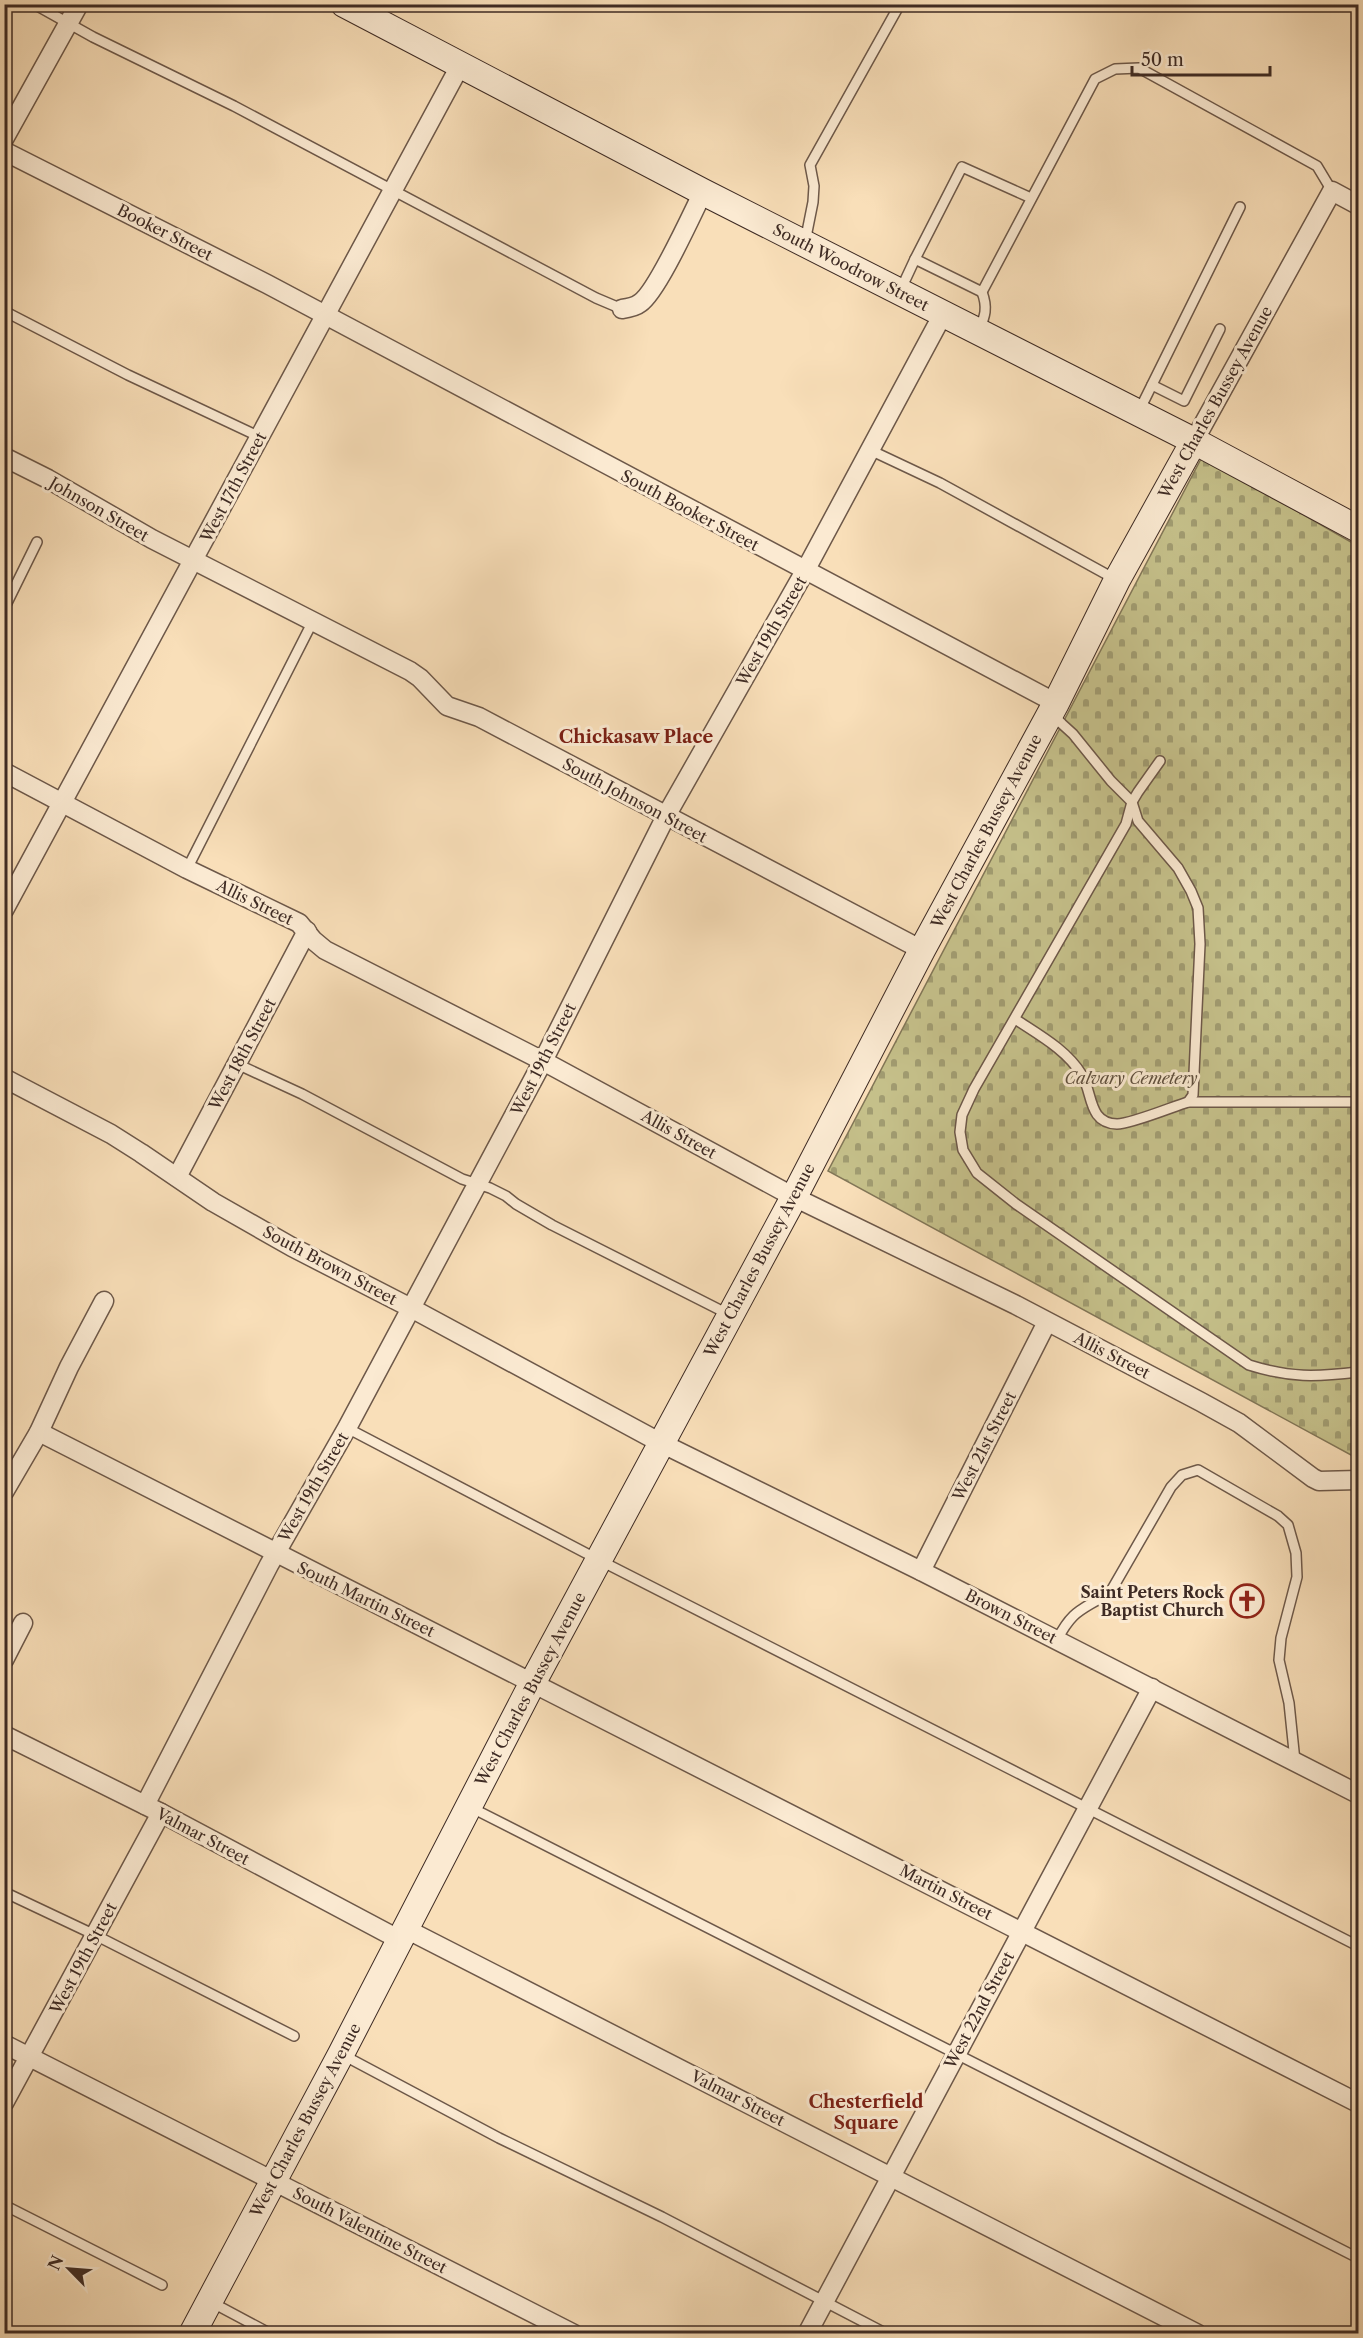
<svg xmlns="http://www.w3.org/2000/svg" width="1363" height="2338" viewBox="0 0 1363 2338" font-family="'Libre Caslon Text',serif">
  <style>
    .cemetery { fill: url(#cemetery-stones); stroke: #827657; stroke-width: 1.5 }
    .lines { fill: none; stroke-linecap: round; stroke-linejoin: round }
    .lane-casing { stroke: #6d5849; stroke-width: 12 }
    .street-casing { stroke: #6d5849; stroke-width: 21 }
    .secondary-casing { stroke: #3e2b24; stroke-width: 28 }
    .lane { stroke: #fbead2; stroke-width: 9 }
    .street { stroke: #fbead2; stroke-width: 18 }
    .secondary { stroke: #fbead2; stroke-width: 26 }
    .labels { text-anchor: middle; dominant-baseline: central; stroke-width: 6; stroke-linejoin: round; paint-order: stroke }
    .street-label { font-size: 16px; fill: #3e2b24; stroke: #fbead2 }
    .park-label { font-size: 16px; font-style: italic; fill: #60503e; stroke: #fbead2 }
    .poi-label { font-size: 16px; font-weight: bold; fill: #3e2b24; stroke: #fbead2; text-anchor: end }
    .neighbourhood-label { font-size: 18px; font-weight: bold; fill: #7a1f14; stroke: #fbead2 }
  </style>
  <defs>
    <pattern id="cemetery-stones" width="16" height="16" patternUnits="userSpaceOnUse" patternTransform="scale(1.5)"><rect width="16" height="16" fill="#c5c08a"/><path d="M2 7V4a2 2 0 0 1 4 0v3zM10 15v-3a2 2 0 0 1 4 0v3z" fill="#a19c71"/></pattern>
  </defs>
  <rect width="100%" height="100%" fill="#f9dfb9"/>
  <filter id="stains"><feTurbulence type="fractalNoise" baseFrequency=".00333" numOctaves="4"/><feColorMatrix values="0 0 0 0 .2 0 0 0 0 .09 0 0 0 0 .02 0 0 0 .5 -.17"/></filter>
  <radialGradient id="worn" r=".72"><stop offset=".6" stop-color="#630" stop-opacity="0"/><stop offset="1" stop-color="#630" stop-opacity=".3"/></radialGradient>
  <polygon class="cemetery" points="1202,457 1358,546 1358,1455 1351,1455 828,1171"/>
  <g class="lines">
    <defs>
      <g id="lane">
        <polyline points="34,4 93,37 234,106 596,298 622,309"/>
        <polyline points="805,242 813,202 814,186 810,165 900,4"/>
        <polyline points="915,259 962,167 1031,198"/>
        <polyline points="901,289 915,259 982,292 1095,79 1115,69 1139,68 1317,166 1332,191"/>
        <polyline points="4,311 128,375 260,437"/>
        <path d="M979,331C985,316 988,308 982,292"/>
        <polyline points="1152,385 1184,401 1220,329"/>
        <polyline points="1139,411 1240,207"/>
        <polyline points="870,450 940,483 1115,579"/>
        <polyline points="4,609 37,542"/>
        <path d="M1160,761L1138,792L1132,802L1126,824L974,1089L962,1115L960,1132L963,1150L977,1173L1016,1204L1249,1365C1290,1378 1316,1377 1358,1372"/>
        <polyline points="187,869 313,621"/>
        <polyline points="1358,920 1358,930"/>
        <path d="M1015,1019C1039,1035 1067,1050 1082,1075C1093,1094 1088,1123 1117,1124C1131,1124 1172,1107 1188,1102L1193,1095L1200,944L1198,908L1191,891L1178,868L1138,821L1132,802L1111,781L1073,734L1062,724L1057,719L1056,711"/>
        <polyline points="237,1064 302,1094 462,1179 490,1188 506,1196 516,1204 552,1225 728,1314"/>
        <polyline points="1188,1102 1358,1102"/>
        <polyline points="347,1428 599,1560 1358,1946"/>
        <path d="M1057,1640C1074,1607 1083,1611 1111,1591L1171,1487L1182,1475L1198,1470L1278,1516L1288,1525L1296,1553L1297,1577L1281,1638L1279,1660L1289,1703L1295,1761"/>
        <polyline points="470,1807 1358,2258"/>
        <polyline points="4,1892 95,1935 294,2036"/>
        <polyline points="343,2055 499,2138 662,2217 887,2334"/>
        <polyline points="4,2205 162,2285"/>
        <polyline points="211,2302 271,2334"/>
      </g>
      <g id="street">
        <polyline points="4,139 79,4"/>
        <polyline points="4,151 267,284 1056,703"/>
        <path d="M622,309C629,308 635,307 640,303C657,292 692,214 703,192"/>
        <polyline points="1194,441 1332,191 1358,205"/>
        <polyline points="4,457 48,479 152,539 410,671 420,678 447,706 479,717 922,950"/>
        <polyline points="4,772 187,869 299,923 313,940 325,950 543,1061 794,1197 1016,1305 1201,1402 1239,1423 1313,1478 1319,1481 1358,1480"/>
        <polyline points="4,910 461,64"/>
        <polyline points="4,1078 111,1134 141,1153 213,1202 292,1247 411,1308 661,1443 921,1571 1358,1794"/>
        <polyline points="177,1177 307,931"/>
        <polyline points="39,1432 1358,2103"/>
        <polyline points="4,1492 39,1432 69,1367 104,1301"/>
        <polyline points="921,1571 1047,1322"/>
        <polyline points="4,1660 23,1623"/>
        <polyline points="4,1735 161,1813 400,1940"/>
        <polyline points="145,1805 269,1565 347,1428 543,1061 666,816 805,571 943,314"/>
        <polyline points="406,1929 1198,2334"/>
        <polyline points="4,2044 574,2334"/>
        <polyline points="4,2103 161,1813"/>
        <polyline points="807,2334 1152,1688"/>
      </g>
      <g id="secondary">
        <polyline points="344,4 703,192 1194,441 1358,529"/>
        <polyline points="192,2334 341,2054 533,1682 794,1197 922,950 1056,703 1117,580 1194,441"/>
      </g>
    </defs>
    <use href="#lane" class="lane-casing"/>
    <use href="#street" class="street-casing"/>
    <use href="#secondary" class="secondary-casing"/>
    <use href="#lane" class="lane"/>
    <use href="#street" class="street"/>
    <use href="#secondary" class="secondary"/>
  </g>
  <defs>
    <symbol id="church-ring" viewBox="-11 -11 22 22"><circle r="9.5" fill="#fbead2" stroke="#8f2418" stroke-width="1.5"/><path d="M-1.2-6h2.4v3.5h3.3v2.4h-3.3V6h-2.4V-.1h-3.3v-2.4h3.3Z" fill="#8f2418"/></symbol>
  </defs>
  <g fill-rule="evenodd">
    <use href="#church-ring" x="1228" y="1582" width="38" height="38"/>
  </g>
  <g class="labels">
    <g class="street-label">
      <text transform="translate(165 232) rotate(27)">Booker Street</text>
      <text transform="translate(851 267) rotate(27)">South Woodrow Street</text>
      <text transform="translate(1215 402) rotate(-61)">West Charles Bussey Avenue</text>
      <text transform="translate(233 487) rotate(-62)">West 17th Street</text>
      <text transform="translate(99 509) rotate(30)">Johnson Street</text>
      <text transform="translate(690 510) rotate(28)">South Booker Street</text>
      <text transform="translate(771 631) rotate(-60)">West 19th Street</text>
      <text transform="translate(635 800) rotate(28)">South Johnson Street</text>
      <text transform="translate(986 831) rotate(-62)">West Charles Bussey Avenue</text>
      <text transform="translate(255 902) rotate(26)">Allis Street</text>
      <text transform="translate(242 1054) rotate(-62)">West 18th Street</text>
      <text transform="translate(543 1059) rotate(-63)">West 19th Street</text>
      <text transform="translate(679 1134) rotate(29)">Allis Street</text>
      <text transform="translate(759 1260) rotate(-62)">West Charles Bussey Avenue</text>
      <text transform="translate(330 1265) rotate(28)">South Brown Street</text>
      <text transform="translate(1112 1355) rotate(27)">Allis Street</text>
      <text transform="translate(984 1446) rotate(-63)">West 21st Street</text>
      <text transform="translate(313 1487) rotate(-60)">West 19th Street</text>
      <text transform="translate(366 1599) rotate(26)">South Martin Street</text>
      <text transform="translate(1011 1616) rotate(27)">Brown Street</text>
      <text transform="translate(530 1689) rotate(-62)">West Charles Bussey Avenue</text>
      <text transform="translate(203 1836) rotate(28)">Valmar Street</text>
      <text transform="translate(946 1892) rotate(27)">Martin Street</text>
      <text transform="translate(83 1958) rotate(-62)">West 19th Street</text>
      <text transform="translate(979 2010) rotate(-62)">West 22nd Street</text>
      <text transform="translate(738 2098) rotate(27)">Valmar Street</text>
      <text transform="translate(305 2120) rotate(-62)">West Charles Bussey Avenue</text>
      <text transform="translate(370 2230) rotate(27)">South Valentine Street</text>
    </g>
    <g class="park-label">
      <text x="1131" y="1078">Calvary Cemetery</text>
    </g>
    <g class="poi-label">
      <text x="1224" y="1592">Saint Peters Rock<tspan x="1224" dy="18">Baptist Church</tspan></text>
    </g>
    <g class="neighbourhood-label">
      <text x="636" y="737">Chickasaw Place</text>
      <text x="866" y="2102">Chesterfield<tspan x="866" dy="21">Square</tspan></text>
    </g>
  </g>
  <rect width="1363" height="2338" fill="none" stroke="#f9dfb9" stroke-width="24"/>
  <rect x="6" y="6" width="1351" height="2326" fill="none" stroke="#3e2b24" stroke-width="3"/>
  <rect x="12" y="12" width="1339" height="2314" fill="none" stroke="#3e2b24" stroke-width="1.5"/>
  <g transform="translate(69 2269) rotate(295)" stroke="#fbead2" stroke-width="4.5" paint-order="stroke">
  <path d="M0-4.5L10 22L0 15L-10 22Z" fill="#3e2b24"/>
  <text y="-9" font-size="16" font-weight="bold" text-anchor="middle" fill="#3e2b24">N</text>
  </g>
  <path d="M1132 66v9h138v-9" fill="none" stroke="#3e2b24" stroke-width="3"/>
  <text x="1141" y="66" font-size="18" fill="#3e2b24" stroke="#fbead2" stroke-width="4.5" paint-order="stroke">50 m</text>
  <rect width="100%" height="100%" filter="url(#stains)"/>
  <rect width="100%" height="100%" fill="url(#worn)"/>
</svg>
